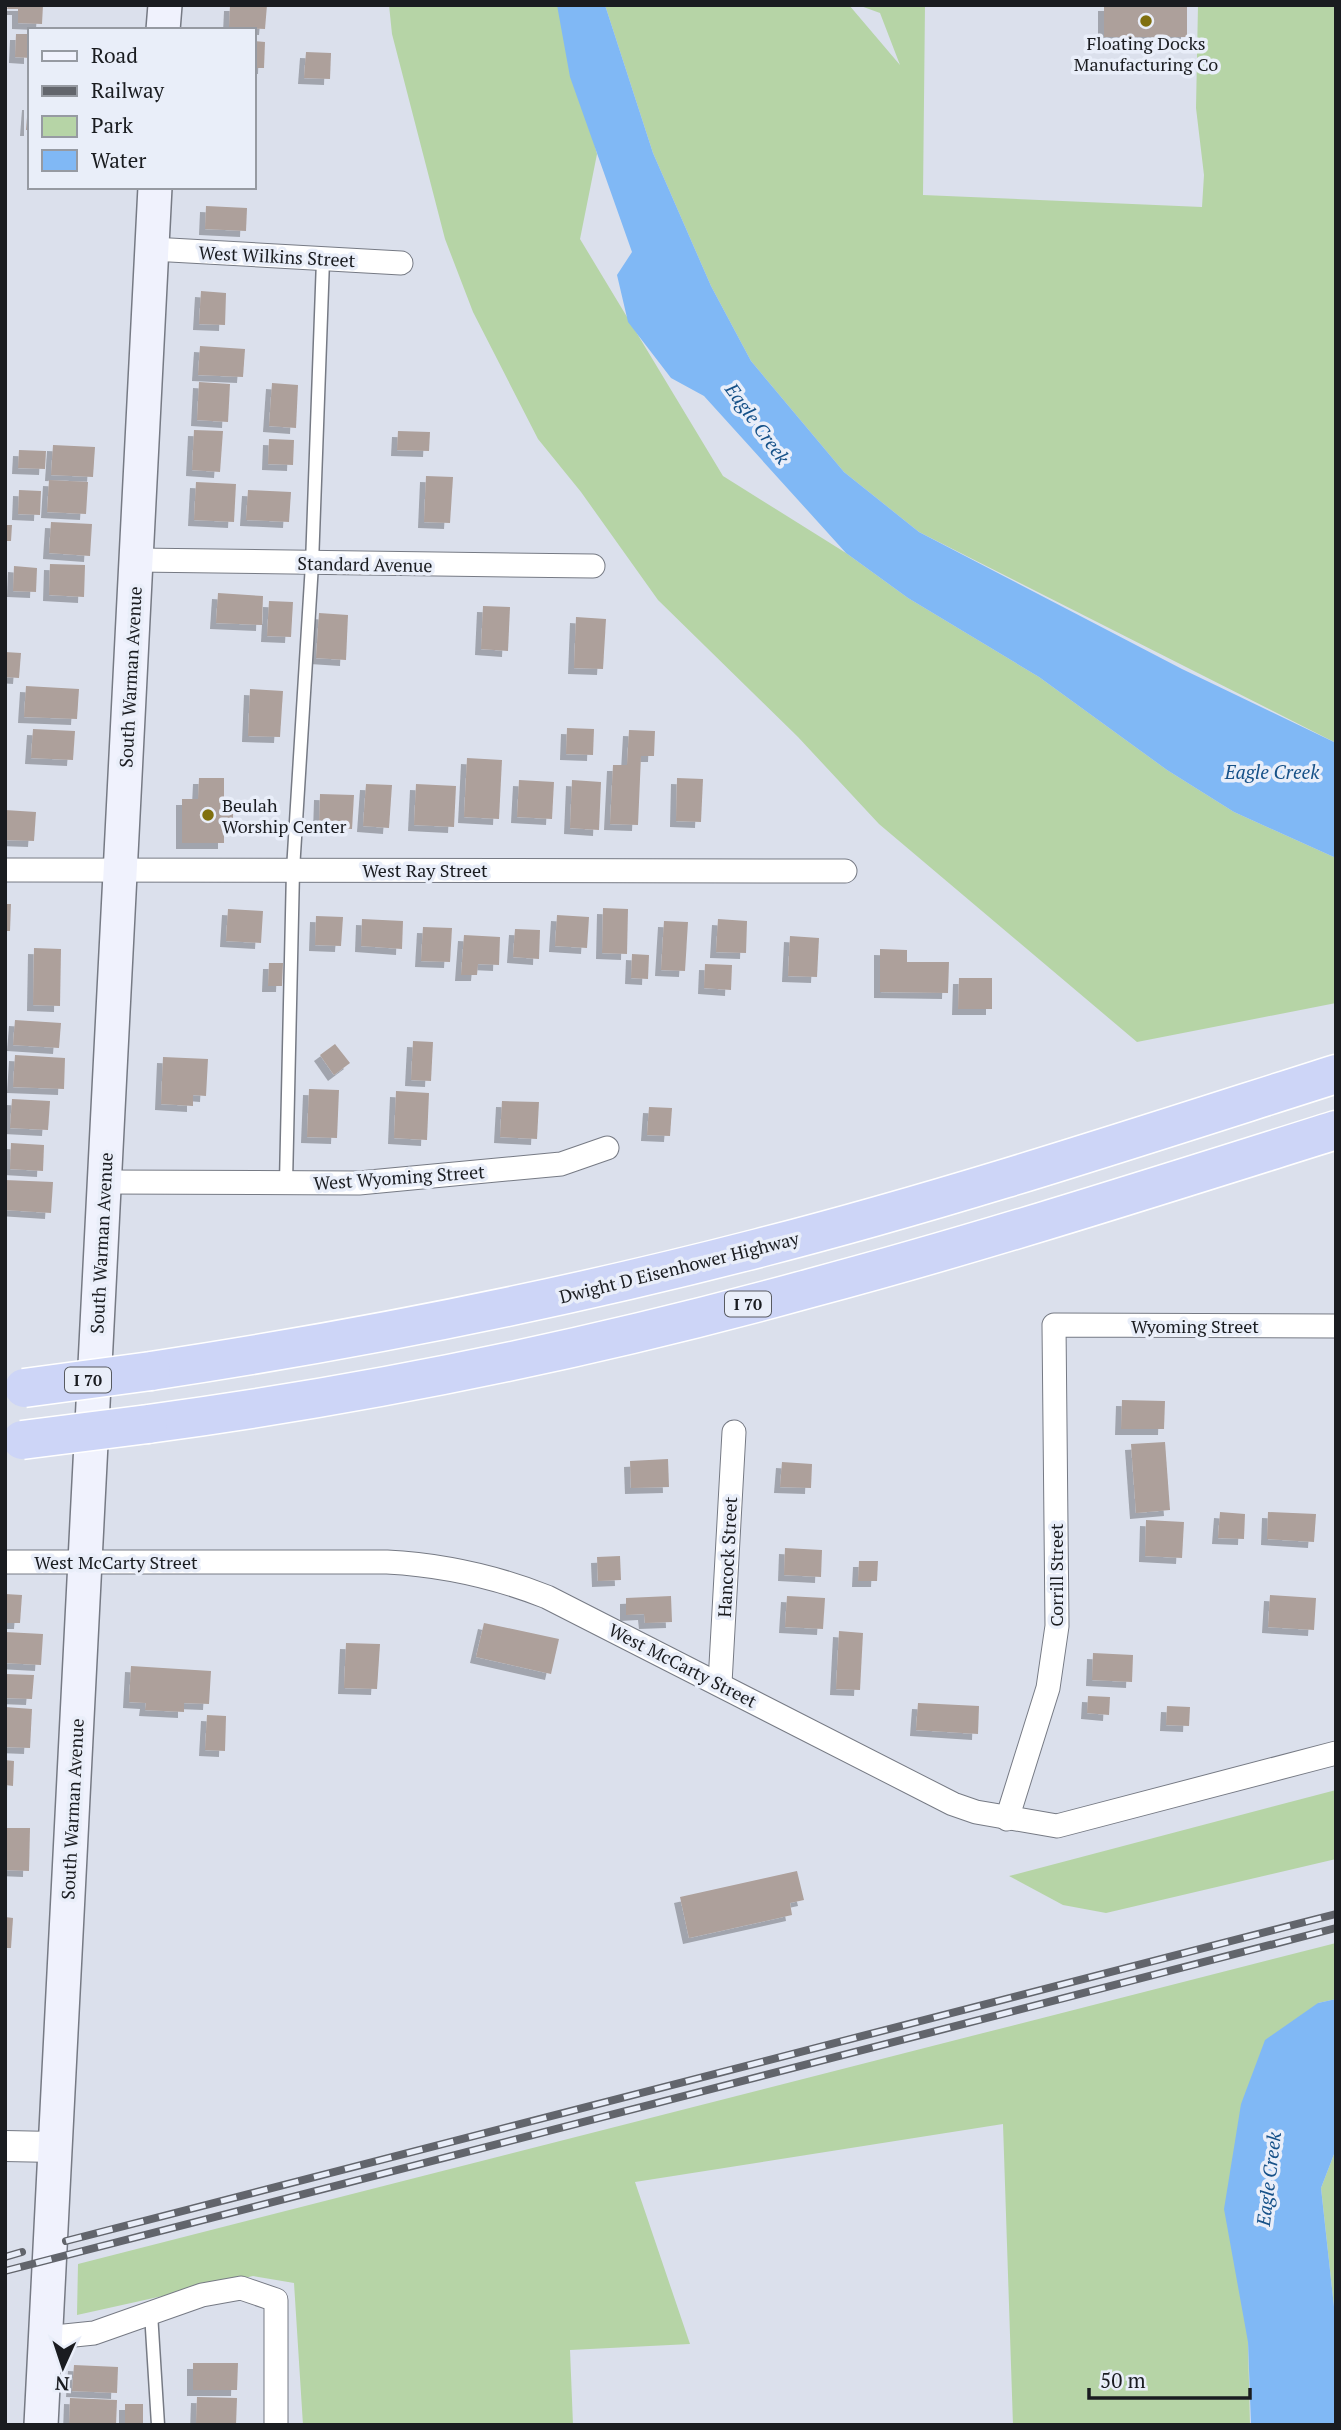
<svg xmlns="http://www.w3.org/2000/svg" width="1341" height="2430" viewBox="0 0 1341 2430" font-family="'PT Serif',serif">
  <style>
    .green { fill: #b6d4a6 }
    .water { fill: #80b8f5 }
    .building { fill: #ada09b; filter: url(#shadow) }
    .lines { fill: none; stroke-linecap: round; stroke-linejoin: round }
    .service-casing { stroke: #767a84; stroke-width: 15 }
    .minor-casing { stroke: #767a84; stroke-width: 25 }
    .tertiary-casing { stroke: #767a84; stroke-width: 32 }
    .secondary-casing { stroke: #767a84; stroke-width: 36 }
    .motorway-casing { stroke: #fff; stroke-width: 41 }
    .service { stroke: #fff; stroke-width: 12 }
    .minor { stroke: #fff; stroke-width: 23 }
    .tertiary { stroke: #fff; stroke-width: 30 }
    .secondary { stroke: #f0f2fd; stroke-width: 33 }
    .motorway { stroke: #cdd5f7; stroke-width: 38 }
    .rail-casing { stroke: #62656c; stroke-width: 8 }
    .rail { stroke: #e9eef9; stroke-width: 5; stroke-dasharray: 16; stroke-linecap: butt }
    .motorway-bridge-casing { stroke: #fff; stroke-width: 41; stroke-linecap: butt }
    .motorway-bridge { stroke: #cdd5f7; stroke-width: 38 }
    .poi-dot { fill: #807010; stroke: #e9eef9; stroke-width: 2.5 }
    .labels { text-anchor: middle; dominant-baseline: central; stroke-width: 7; stroke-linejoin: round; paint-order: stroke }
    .shield { fill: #e9eef9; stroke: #585b61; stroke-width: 2 }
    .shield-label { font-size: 16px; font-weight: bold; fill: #1a1c20 }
    .poi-label { font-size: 18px; fill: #1a1c20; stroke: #e9eef9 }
    .street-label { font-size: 18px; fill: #1a1c20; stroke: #e9eef9 }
    .water-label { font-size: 19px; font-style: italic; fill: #165188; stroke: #e9eef9 }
  </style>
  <defs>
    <filter id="shadow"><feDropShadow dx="-6" dy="6" stdDeviation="0" flood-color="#0004"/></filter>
  </defs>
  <rect width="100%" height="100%" fill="#dbe0ec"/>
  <g class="green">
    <polygon points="389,5 558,5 597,154 580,239 723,476 846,553 908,598 1039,677 1167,770 1234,812 1336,858 1336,1003 1137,1042 879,824 798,737 658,600 581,492 538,439 473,312 445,239 392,34"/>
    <polygon points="605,5 849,5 900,65 880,13 858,5 925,5 923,195 1202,207 1204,175 1196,108 1198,5 1336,5 1336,743 919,532 844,472 751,361 711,286 653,153"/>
    <polygon points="1336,1790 1336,1859 1106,1913 1063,1905 1009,1876"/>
    <polygon points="1336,1943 1336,1999 1318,2003 1248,2342 1250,2425 1013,2425 1003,2124 635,2182 690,2344 570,2350 573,2425 303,2425 294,2283 253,2276 77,2315 78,2264"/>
    <polygon points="1336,2149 1336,2325 1321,2188"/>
  </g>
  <g class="water">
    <polygon points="557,5 605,5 653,153 711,286 751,361 844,472 919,532 1182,669 1336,743 1336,858 1234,812 1167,770 1039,677 908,598 846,553 704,396 671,378 628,322 617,275 632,252 570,77"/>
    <polygon points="1336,1999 1336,2149 1321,2188 1336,2325 1336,2425 1251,2425 1248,2342 1224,2209 1241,2104 1265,2040 1318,2003"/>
  </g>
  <g class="building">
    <polygon points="8,5 43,5 42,24 18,23 18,9 7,9"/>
    <polygon points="230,5 267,5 265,29 229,27"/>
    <rect x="1104" y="5" width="83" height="32"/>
    <polygon points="16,34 30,34 30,58 15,57"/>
    <polygon points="254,41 265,42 264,68 254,68"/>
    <polygon points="306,52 331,53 330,79 304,78"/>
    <polygon points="28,104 30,104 30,130 26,130"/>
    <polygon points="206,206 247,208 246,231 205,229"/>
    <polygon points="201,291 226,293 225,325 199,324"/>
    <polygon points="200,346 245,349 243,377 198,375"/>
    <polygon points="199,382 230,384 228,422 197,420"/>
    <polygon points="272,383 298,385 296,428 269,426"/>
    <polygon points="194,430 223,431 220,472 192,470"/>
    <polygon points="398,431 430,432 429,451 397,450"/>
    <polygon points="269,439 294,440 293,465 268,464"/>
    <polygon points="53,445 95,447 93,477 51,475"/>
    <polygon points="19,450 46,451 45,469 18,468"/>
    <polygon points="426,476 453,477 450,523 424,522"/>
    <polygon points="49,480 88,482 86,514 47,512"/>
    <polygon points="196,482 236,484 234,522 194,520"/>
    <polygon points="19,490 41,491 40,515 18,514"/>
    <polygon points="248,490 291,492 289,522 246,520"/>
    <polygon points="51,522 92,524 90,556 49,553"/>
    <polygon points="5,525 12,525 11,541 5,541"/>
    <polygon points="50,564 85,565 84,597 49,595"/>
    <polygon points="14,566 37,568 36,592 13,591"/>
    <polygon points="218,593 263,596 262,625 216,623"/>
    <polygon points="269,601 293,602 291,637 267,636"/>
    <polygon points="483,606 510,607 508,651 481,649"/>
    <polygon points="319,613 348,615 346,660 316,658"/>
    <polygon points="576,617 606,619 603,669 574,668"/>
    <polygon points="5,652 21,653 19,678 5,677"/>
    <polygon points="26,686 79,689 77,719 24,717"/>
    <polygon points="250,689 283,691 280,737 248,736"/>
    <polygon points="567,728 594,729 593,755 566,754"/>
    <polygon points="33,729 75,731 73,760 31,758"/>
    <polygon points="629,730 655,731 654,756 641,756 638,825 610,824 613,765 627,765"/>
    <polygon points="467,758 502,760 499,819 464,817"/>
    <polygon points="199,778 224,778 224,809 233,808 233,821 224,821 224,843 182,843 182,799 198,799"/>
    <polygon points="677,778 703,779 701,822 676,821"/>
    <polygon points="519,780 554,782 552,819 517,817"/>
    <polygon points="572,780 601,782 599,830 570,828"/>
    <polygon points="366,784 392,785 389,828 363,826"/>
    <polygon points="416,784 456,786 454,827 414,825"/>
    <polygon points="320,794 354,795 352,829 319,827"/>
    <polygon points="5,810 36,812 34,841 5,840"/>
    <polygon points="5,904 11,904 10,931 5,931"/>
    <polygon points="603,908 628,909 627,954 602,953"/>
    <polygon points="228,909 263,911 261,943 226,941"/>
    <polygon points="557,915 589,917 587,948 555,946"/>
    <polygon points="316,916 343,917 341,946 315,945"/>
    <polygon points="362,919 403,921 402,949 361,946"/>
    <polygon points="718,919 747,921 746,953 716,952"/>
    <polygon points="664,921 688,922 685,971 661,970"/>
    <polygon points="423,927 452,928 450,962 421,961"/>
    <polygon points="515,929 540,930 539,959 513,957"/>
    <polygon points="464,935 500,937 499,965 478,964 477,975 461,975"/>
    <polygon points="790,936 819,938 817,977 788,976"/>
    <polygon points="34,948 61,949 60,1006 33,1005"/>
    <polygon points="880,949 907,950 907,962 949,962 948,993 880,992"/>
    <polygon points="632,954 649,955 648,979 631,978"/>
    <polygon points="269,963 283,963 282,986 268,986"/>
    <polygon points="705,964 732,965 731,990 704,988"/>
    <polygon points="959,978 992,978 992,1009 958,1009"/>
    <polygon points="15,1020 61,1023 59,1048 13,1045"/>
    <polygon points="413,1041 433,1042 431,1081 411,1080"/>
    <polygon points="335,1044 350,1063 334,1075 320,1055"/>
    <polygon points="15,1055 65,1058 64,1089 13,1087"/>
    <polygon points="163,1057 208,1059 206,1096 193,1095 193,1106 161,1104"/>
    <polygon points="309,1089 339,1090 337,1138 307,1137"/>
    <polygon points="396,1091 429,1093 427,1140 394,1138"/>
    <polygon points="12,1099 50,1101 48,1130 10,1128"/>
    <polygon points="502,1101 539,1102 537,1139 500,1137"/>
    <polygon points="649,1107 672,1108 670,1136 647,1135"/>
    <polygon points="11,1143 44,1145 43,1171 10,1169"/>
    <polygon points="5,1180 53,1182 51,1213 5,1210"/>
    <polygon points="1122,1400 1165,1401 1164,1429 1121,1429"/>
    <polygon points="1165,1442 1170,1510 1136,1513 1131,1444"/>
    <polygon points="668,1459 669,1487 631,1488 630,1461"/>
    <polygon points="782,1462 812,1464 811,1488 780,1487"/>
    <polygon points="1220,1512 1245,1514 1244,1539 1218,1538"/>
    <polygon points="1268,1512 1316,1514 1314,1542 1267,1539"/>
    <polygon points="1146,1520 1184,1522 1182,1558 1145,1556"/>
    <polygon points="785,1548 822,1550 821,1577 784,1575"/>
    <polygon points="620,1556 621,1580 598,1581 597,1557"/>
    <polygon points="859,1561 878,1561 877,1581 858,1581"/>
    <polygon points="5,1594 22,1595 20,1623 5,1623"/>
    <polygon points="1270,1595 1316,1598 1314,1630 1268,1627"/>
    <polygon points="671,1596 672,1622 645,1623 644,1614 626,1615 626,1598"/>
    <polygon points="787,1596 825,1598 823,1629 785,1627"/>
    <polygon points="484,1623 559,1639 551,1674 476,1657"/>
    <polygon points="839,1631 863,1633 860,1690 836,1689"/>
    <polygon points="5,1632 43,1634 41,1665 5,1663"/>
    <polygon points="346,1643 380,1644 377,1689 344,1688"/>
    <polygon points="1093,1653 1133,1655 1132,1682 1092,1680"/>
    <polygon points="131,1666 211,1671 209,1704 184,1703 184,1712 145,1710 146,1703 129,1702"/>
    <polygon points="5,1674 34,1675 32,1699 5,1698"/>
    <polygon points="1088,1696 1110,1697 1109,1715 1087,1713"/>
    <polygon points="918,1703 979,1706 978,1734 916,1730"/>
    <polygon points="1167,1706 1190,1707 1189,1726 1166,1725"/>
    <polygon points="5,1707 32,1709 30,1748 5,1747"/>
    <polygon points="207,1715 226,1716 225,1751 205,1750"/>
    <polygon points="5,1760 14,1761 13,1786 5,1785"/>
    <polygon points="5,1828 30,1828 29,1871 5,1870"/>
    <polygon points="797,1871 804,1900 790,1903 792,1915 689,1938 680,1897"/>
    <polygon points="5,1917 13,1918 11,1948 5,1948"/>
    <polygon points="193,2363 238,2363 237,2390 193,2390"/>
    <polygon points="74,2365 118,2367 117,2393 72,2391"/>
    <polygon points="197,2397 237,2398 236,2425 196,2424"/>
    <polygon points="70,2398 117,2400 116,2425 69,2425"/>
    <rect x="125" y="2404" width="18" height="20"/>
  </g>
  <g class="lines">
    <defs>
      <g id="service">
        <polyline points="286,1183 293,870 312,564 323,260"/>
        <polyline points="151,2313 158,2425"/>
      </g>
      <g id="minor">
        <polyline points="152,249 401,263"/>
        <polyline points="136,560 593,566"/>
        <polyline points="5,870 845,871"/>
        <polyline points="104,1182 359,1183 561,1164 607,1148"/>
        <path d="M5,1562H387C443,1565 494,1576 547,1597L953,1804L976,1812L1057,1826L1336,1753"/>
        <polyline points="720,1683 734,1432"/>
        <polyline points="1007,1819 1048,1688 1057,1626 1054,1325 1336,1326"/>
        <polyline points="45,2338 94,2333 202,2295 241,2288 276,2300 276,2425"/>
      </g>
      <polyline id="tertiary" points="5,2146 55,2147"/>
      <g id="secondary">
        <polyline points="163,30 165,5"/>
        <polyline points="41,2425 155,187"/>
      </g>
      <g id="motorway">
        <path d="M151,1371C356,1340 558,1300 759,1248C954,1198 1144,1135 1336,1074"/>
        <path d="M148,1424C371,1394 594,1348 811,1288C987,1241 1161,1185 1336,1130"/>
      </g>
    </defs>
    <use href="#service" class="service-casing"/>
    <use href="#minor" class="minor-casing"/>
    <use href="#tertiary" class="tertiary-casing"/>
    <use href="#secondary" class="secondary-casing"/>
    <use href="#motorway" class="motorway-casing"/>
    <use href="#service" class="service"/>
    <use href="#minor" class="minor"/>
    <use href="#tertiary" class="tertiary"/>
    <use href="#secondary" class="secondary"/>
    <use href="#motorway" class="motorway"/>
    <defs>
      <g id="rail">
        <polyline points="66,2241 1336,1914"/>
        <polyline points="5,2257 22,2252"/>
        <polyline points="5,2271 1336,1928"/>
      </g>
    </defs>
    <use href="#rail" class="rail-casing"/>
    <use href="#rail" class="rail"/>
    <defs>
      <g id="motorway-bridge">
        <polyline points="24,1388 151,1371"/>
        <polyline points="22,1440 148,1424"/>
      </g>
    </defs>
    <use href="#motorway-bridge" class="motorway-bridge-casing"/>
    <use href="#motorway-bridge" class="motorway-bridge"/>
  </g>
  <g class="poi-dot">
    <circle cx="1146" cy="21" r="7"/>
    <circle cx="208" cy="815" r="7"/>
  </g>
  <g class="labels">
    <g class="shield">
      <rect x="725" y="1291.5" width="46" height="25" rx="5"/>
      <rect x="65" y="1367.5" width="46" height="25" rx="5"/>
    </g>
    <g class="shield-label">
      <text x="748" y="1304">I 70</text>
      <text x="88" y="1380">I 70</text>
    </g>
    <g class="poi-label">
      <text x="1146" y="43">Floating Docks<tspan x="1146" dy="21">Manufacturing Co</tspan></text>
      <text x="222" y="805" text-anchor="start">Beulah<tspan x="222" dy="21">Worship Center</tspan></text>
    </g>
    <g class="street-label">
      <text transform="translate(277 256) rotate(3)">West Wilkins Street</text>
      <text transform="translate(365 564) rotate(1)">Standard Avenue</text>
      <text transform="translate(130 677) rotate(-87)">South Warman Avenue</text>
      <text x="425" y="870">West Ray Street</text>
      <text transform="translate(399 1177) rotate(-4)">West Wyoming Street</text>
      <text transform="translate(101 1243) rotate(-87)">South Warman Avenue</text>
      <text transform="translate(679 1267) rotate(-14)">Dwight D Eisenhower Highway</text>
      <text x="1195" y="1326">Wyoming Street</text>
      <text transform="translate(727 1557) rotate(-87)">Hancock Street</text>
      <text x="116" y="1562">West McCarty Street</text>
      <text transform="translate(1056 1575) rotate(-90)">Corrill Street</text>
      <text transform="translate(683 1665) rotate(27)">West McCarty Street</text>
      <text transform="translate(72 1809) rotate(-87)">South Warman Avenue</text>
    </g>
    <g class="water-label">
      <text transform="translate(758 423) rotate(54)">Eagle Creek</text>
      <text x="1272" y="771">Eagle Creek</text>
      <text transform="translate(1268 2179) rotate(-83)">Eagle Creek</text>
    </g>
  </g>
  <rect width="1341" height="2430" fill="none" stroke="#1a1c20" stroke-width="14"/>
  <rect x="28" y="28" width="228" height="161" fill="#e9eef9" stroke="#969aa2" stroke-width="2"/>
  <rect x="42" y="51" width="35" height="10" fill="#f0f2fd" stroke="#969aa2" stroke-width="2"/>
  <text x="91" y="63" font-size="21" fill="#1a1c20">Road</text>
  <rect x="42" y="86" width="35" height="10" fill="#62656c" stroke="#969aa2" stroke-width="2"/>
  <text x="91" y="98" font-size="21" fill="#1a1c20">Railway</text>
  <rect x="42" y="116" width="35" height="21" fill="#b6d4a6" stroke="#969aa2" stroke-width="2"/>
  <text x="91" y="133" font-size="21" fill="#1a1c20">Park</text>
  <rect x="42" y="150" width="35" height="21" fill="#80b8f5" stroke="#969aa2" stroke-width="2"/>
  <text x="91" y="168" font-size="21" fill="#1a1c20">Water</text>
  <g transform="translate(63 2367) rotate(183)" stroke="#e9eef9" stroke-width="5" paint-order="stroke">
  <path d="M0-5L12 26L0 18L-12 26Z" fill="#1a1c20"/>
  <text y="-10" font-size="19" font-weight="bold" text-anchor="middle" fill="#1a1c20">N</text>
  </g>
  <path d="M1089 2388v10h161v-10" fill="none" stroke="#1a1c20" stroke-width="3.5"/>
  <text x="1100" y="2388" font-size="21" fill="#1a1c20" stroke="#e9eef9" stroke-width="5" paint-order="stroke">50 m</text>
</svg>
